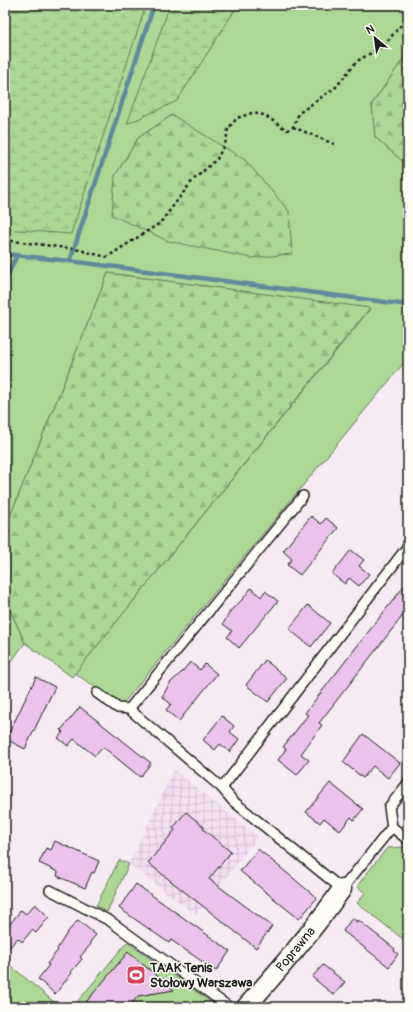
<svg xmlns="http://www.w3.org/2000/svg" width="413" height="1012" viewBox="0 0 413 1012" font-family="Pangolin,sans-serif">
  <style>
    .industrial { fill: url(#industrial-grid) }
    .green { fill: #acd795; stroke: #647a58; fill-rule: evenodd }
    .forest { fill: url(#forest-firs); stroke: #647a58 }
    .wetland { fill: url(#wetland-marsh); stroke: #647a58 }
    .water { fill: url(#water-ripples); stroke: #608a9b }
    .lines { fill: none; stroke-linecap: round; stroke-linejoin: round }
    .stream { stroke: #608a9b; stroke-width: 4.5 }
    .building { fill: #eac2eb; stroke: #1c1c1c }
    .lane-casing { stroke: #1c1c1c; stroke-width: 12 }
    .street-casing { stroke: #1c1c1c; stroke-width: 21 }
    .path { stroke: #1c1c1c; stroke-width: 2.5; stroke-dasharray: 3 3; stroke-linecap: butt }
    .lane { stroke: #fdfcf7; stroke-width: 9 }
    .street { stroke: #fdfcf7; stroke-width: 18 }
    .labels { text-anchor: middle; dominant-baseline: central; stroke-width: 3; stroke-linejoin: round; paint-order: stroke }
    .street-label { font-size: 13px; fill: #1c1c1c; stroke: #fdfcf7 }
    .poi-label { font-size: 13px; font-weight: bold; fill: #1c1c1c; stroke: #fdfcf7; text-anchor: start }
  </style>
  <defs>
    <pattern id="industrial-grid" width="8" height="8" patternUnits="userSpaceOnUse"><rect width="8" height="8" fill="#f3dff1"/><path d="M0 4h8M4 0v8" fill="none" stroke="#d0bfce"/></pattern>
    <pattern id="forest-firs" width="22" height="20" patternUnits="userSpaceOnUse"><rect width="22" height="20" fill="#acd795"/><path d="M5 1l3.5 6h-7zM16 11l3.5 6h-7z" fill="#93b880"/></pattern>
    <pattern id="wetland-marsh" width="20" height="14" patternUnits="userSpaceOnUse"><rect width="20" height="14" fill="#acd795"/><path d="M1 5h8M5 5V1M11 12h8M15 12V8" fill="none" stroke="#93b880"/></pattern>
    <pattern id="water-ripples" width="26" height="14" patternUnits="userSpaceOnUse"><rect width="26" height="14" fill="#8ed4ef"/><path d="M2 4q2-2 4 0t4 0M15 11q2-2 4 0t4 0" fill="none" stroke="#7ab5cc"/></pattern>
  </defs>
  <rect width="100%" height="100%" fill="#f7ebf3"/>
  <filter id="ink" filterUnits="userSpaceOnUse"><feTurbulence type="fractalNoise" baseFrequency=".025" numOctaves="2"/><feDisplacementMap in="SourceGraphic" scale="8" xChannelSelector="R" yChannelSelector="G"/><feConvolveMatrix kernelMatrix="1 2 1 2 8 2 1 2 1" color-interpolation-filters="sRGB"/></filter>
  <g filter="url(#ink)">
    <polygon class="industrial" points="174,770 258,837 196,915 129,864"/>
    <g class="green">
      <path d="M5,5H408V52L372,104L375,137L408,166V358L121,706L75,673L370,309L108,273L5,529ZM172,115L115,176L138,138Z"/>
      <polygon points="5,598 25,643 5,670"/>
      <polygon points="404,847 408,850 408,943 357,903 365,893 357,886 387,848"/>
      <polygon points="119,860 129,864 107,912 96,906"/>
      <polygon points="127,942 218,1007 73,1007"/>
      <polygon points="5,961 60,1007 5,1007"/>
    </g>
    <g class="forest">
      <polygon points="408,52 408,166 375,137 372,104"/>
      <polygon points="172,115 245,160 289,211 292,254 251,258 168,241 112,215 115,176 138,138"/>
      <polygon points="108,273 370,308 72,677 25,643 5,598 5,529"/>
    </g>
    <g class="wetland">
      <polygon points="5,5 146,5 71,234 5,229"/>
      <polygon points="170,5 238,5 177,101 127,124"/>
    </g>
    <polygon class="water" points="196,1003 204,1005 206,1007 175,1007"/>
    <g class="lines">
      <g class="stream">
        <polyline points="5,254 70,261 408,305"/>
        <polyline points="70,261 154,5"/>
        <polyline points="5,281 17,255"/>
      </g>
    </g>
    <g class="building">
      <polygon points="311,516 321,524 326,518 338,528 300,575 287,565 292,559 283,551"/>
      <polygon points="351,550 364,560 359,566 369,574 359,586 349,578 345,584 332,574"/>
      <polygon points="408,581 408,609 319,723 322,725 301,754 309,760 297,775 278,760 286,749 283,747 308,715 305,713"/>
      <polygon points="251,588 261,597 265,591 278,601 239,648 227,637 232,631 223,624 231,610 242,600"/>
      <polygon points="308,605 330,623 311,647 289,629"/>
      <polygon points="265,660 287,678 268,702 246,685"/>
      <polygon points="190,662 200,670 205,664 217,674 179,721 166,710 171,704 162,697 170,683 182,672"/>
      <polygon points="36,677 55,687 25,749 6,739"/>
      <polygon points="80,707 151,763 140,777 103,747 95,756 74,739 68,746 58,738 63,732 61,730"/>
      <polygon points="222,716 234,726 230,732 239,739 230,752 220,744 215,750 203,740"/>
      <polygon points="363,734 400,763 388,778 373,766 363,778 343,762"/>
      <polygon points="330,783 363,809 354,820 351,817 340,831 324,818 320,823 306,812"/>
      <polygon points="186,812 204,827 203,829 231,852 209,879 272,926 256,948 148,863 175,830 173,828"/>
      <polygon points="55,841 99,861 94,873 92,872 85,888 57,876 58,872 39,863 46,848 51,850"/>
      <polygon points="258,849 317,898 299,919 240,871"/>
      <polygon points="136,884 230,951 216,971 171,940 169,943 119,908"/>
      <polygon points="35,904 49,917 36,933 32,930 22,942 18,938 5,952 5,919 10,924 21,910 26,914"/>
      <polygon points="352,918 357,922 358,920 395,949 394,951 398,954 389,967 343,931"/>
      <polygon points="78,920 96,935 90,942 91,944 80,957 82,959 71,972 72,973 55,994 38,979 49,965 47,964 58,950 57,949 67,933"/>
      <polygon points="128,952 174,990 138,996 129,1007 82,1007"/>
      <polygon points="323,965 345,982 334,995 312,977"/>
    </g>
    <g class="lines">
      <defs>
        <g id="lane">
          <polyline points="97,693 118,708 129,709 222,788 233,801 342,889 392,827"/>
          <polyline points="129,709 303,496"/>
          <polyline points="408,783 389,807 392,827 408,840"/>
          <polyline points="222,788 408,546"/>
          <polyline points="50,890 110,921 229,1007"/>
        </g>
        <g id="street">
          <path id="s1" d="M246,1007C280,969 313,931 342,889"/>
        </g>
      </defs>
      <use href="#lane" class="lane-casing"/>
      <use href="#street" class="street-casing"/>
      <g class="path">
        <polyline points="293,127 334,144"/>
        <polyline points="5,240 75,249 107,257 160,223 193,180 217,159 226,141 228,129 237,118 252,113 264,115 287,130 293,127 299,113 336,87 357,61 383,46 403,23 408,22"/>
      </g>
      <use href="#lane" class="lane"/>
      <use href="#street" class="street"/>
    </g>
  </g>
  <defs>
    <symbol id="stadium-square" viewBox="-11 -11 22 22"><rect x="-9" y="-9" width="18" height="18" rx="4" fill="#d1495b" stroke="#fdfcf7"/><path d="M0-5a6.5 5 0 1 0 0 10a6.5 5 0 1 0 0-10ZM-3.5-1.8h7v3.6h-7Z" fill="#fff"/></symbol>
  </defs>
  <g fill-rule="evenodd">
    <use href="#stadium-square" x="125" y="964" width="22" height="22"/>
  </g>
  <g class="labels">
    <g class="street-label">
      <text stroke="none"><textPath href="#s1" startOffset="76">Poprawna</textPath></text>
    </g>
    <g class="poi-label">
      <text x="150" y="968">TAAK Tenis<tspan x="150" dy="15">Stołowy Warszawa</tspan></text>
    </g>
  </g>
  <rect width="413" height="1012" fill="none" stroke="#fdfcf7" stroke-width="20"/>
  <rect x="10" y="10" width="393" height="992" fill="none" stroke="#1c1c1c" stroke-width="1.5" filter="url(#ink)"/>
  <g transform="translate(375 38) rotate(331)" stroke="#fdfcf7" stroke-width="3" paint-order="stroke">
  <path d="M0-3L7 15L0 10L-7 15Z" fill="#1c1c1c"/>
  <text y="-6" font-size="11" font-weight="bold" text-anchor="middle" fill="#1c1c1c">N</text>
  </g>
</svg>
